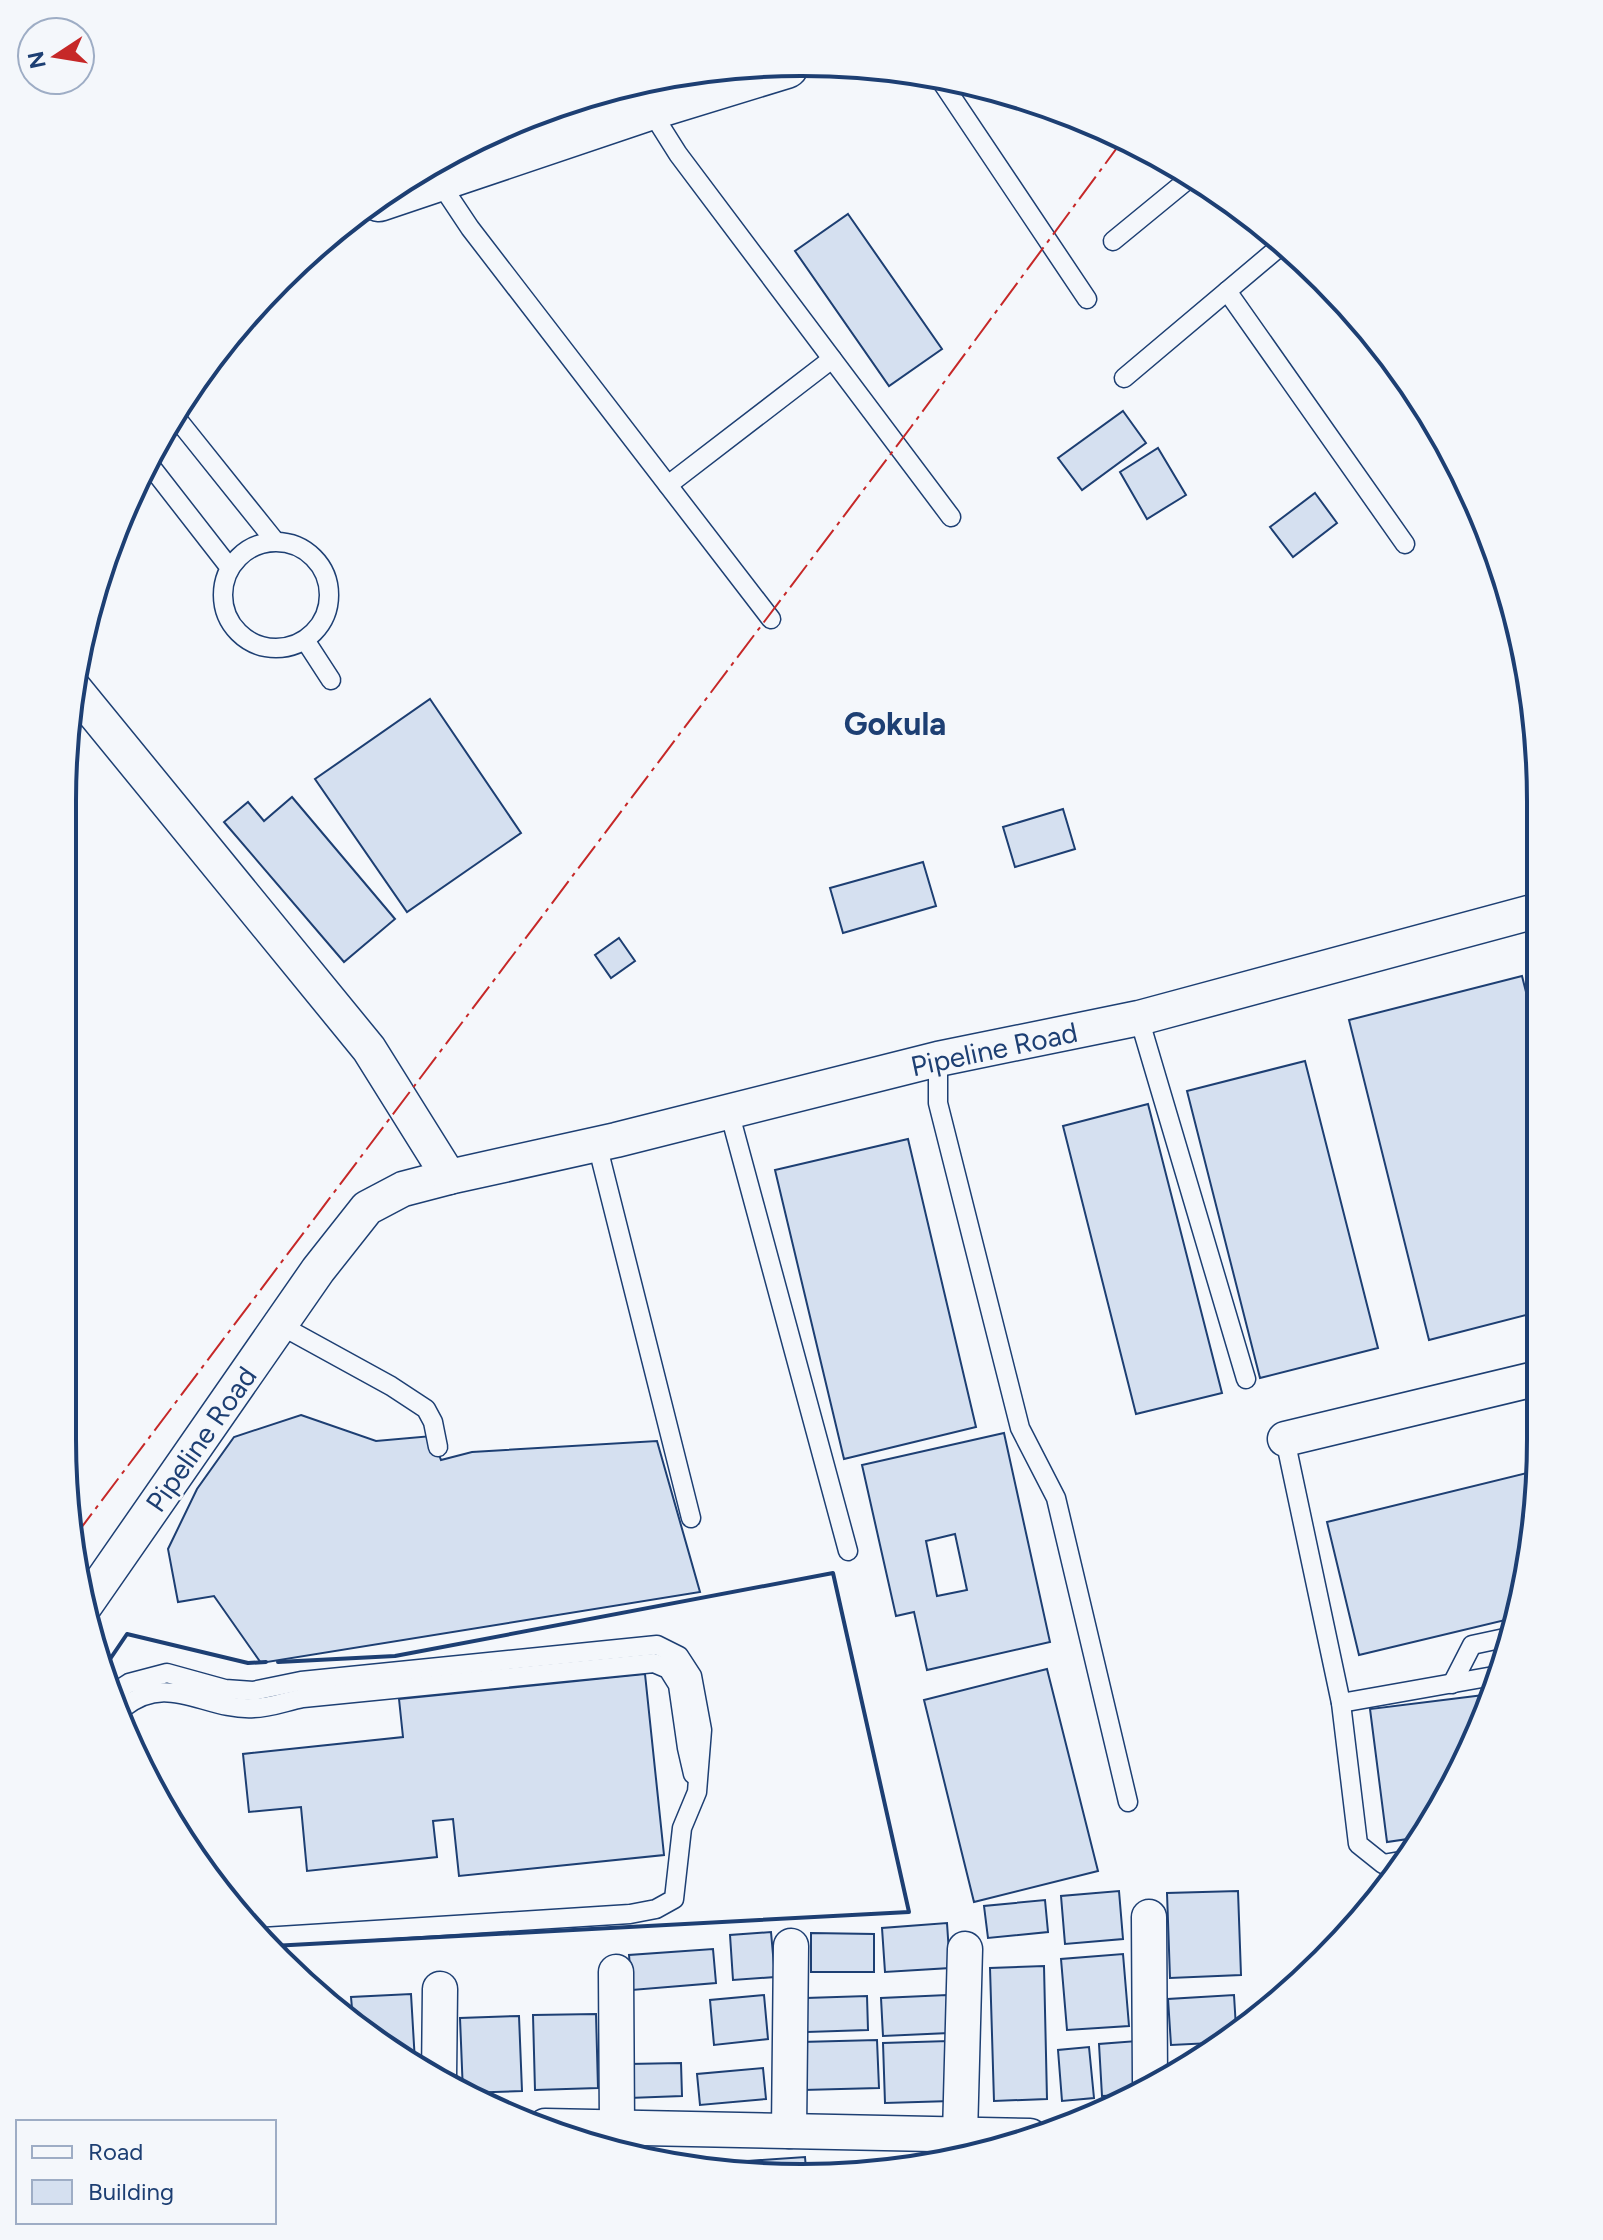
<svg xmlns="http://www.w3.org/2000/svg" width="1603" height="2240" viewBox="0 0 1603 2240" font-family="Figtree,sans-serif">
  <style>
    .building { fill: #d5e0f0; stroke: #1d3f73; stroke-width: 2; fill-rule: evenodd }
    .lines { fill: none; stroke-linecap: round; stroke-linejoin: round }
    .service-casing { stroke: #1d3f73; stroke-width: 21 }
    .minor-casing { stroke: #1d3f73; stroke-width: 37 }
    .secondary-casing { stroke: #1d3f73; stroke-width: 47 }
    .service { stroke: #f4f7fb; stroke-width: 18 }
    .minor { stroke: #f4f7fb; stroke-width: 34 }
    .secondary { stroke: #f4f7fb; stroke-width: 44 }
    .wall { stroke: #1d3f73; stroke-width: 4 }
    .power { stroke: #c62828; stroke-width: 2; stroke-dasharray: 28 6 4 6; stroke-linecap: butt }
    .labels { text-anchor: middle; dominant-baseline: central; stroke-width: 6; stroke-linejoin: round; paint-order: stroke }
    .street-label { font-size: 28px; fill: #1d3f73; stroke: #f4f7fb }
    .quarter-label { font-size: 32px; font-weight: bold; fill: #1d3f73; stroke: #f4f7fb }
    .rim { fill: none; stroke: #1d3f73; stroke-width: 4 }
  </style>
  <rect width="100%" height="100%" fill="#f4f7fb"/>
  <g class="building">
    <polygon points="848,214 942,349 889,386 795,251"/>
    <polygon points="1123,411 1146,443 1082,490 1058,458"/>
    <polygon points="1158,448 1186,495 1147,519 1120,472"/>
    <polygon points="1315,493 1337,523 1293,557 1270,527"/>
    <polygon points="430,699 521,833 407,912 315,779"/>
    <polygon points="292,797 395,919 344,962 224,822 248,802 264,821"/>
    <polygon points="1063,809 1075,849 1015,867 1003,827"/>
    <polygon points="923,862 936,906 843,933 830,888"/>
    <polygon points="619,938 635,961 611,978 595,955"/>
    <polygon points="1522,976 1537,1036 1538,1312 1429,1340 1349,1020"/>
    <polygon points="1305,1061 1378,1348 1260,1378 1187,1091"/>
    <polygon points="1148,1104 1222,1393 1136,1414 1063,1126"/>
    <polygon points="908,1139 976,1427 844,1459 775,1170"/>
    <polygon points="301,1415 376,1441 432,1436 441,1460 472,1452 657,1441 700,1592 261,1663 214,1596 178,1602 168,1549 197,1489 234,1437"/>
    <path d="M1004,1433L1050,1642L927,1670L914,1612L896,1616L862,1465ZM955,1534L967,1590L937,1596L926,1541Z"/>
    <polygon points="1539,1470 1539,1486 1518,1617 1359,1655 1327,1522"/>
    <polygon points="1047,1669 1098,1871 974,1902 924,1700"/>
    <polygon points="645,1674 664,1855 459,1876 453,1819 433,1821 437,1857 307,1871 301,1807 249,1812 243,1754 403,1737 399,1699"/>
    <polygon points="1492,1694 1465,1765 1421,1837 1387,1842 1370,1709"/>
    <polygon points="1119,1891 1123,1939 1065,1944 1061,1896"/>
    <polygon points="1238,1891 1241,1975 1170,1978 1167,1893"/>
    <polygon points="1045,1900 1048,1932 988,1938 984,1906"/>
    <polygon points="947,1923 950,1968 885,1972 882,1928"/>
    <polygon points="771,1932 775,1977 733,1980 730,1935"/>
    <polygon points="811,1933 874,1934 874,1972 811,1972"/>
    <polygon points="713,1949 716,1983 632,1990 629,1955"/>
    <polygon points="1123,1954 1129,2026 1067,2030 1061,1959"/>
    <polygon points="1044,1966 1047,2099 994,2101 990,1968"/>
    <polygon points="411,1994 415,2062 353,2020 351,1997"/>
    <polygon points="764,1995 768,2039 714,2045 710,2000"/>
    <polygon points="947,1995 949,2033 883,2036 881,1998"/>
    <polygon points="1234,1995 1236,2028 1212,2043 1171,2045 1168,1999"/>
    <polygon points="867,1996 868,2030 807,2032 806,1998"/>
    <polygon points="596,2014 598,2088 535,2090 533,2015"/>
    <polygon points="519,2016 522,2091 463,2093 460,2018"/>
    <polygon points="877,2040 879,2088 803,2090 801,2042"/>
    <polygon points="949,2041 951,2101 885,2103 883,2043"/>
    <polygon points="1137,2041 1139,2088 1127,2095 1102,2096 1099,2044"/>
    <polygon points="1089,2047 1094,2098 1062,2101 1058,2050"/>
    <polygon points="681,2063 682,2096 629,2098 628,2064"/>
    <polygon points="763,2068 766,2099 700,2105 697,2074"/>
    <polygon points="805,2157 806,2169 748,2167 748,2161"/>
  </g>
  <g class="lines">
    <defs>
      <g id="service">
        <polyline points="939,78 1087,299"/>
        <polyline points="649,108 678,154 951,517"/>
        <polyline points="438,180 470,228 771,619"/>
        <polyline points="1113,241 1191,177"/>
        <polyline points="1227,291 1405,544"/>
        <polyline points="1124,378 1283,244"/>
        <polyline points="174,415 275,541"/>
        <polyline points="149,464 230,568"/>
        <polyline points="668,485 832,359"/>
        <circle cx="276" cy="595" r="53"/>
        <polyline points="305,640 331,680"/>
        <polyline points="1139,1018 1246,1379"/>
        <polyline points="938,1059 938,1103 1020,1428 1056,1498 1128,1802"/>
        <polyline points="729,1111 848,1551"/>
        <polyline points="597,1144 691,1518"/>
        <polyline points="280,1325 391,1386 426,1409 433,1422 438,1447"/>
        <polyline points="1285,1439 1341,1703 1358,1844 1383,1864 1406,1860"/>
        <polyline points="1452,1684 1472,1645 1514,1636"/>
        <polyline points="115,1692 129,1683 167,1673 225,1689 253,1691 301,1681 657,1645 679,1656 692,1676 702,1730 697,1792 682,1828 674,1899 656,1909 630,1914 263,1937"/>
        <polyline points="1341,1703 1499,1675"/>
        <path d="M123,1708C168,1671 205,1711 254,1708C270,1708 287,1701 303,1698L654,1663L668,1669L678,1685L687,1748L693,1774"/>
      </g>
      <g id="minor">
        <polyline points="73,687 369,1049 449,1177 403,1189 367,1208 318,1270 84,1607"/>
        <polyline points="449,1177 616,1140 938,1059 1139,1018 1536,911"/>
        <polyline points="1285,1439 1539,1378"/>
        <polyline points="1149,1917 1150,2081"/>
        <polyline points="616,1972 617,2127"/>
        <polyline points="439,2078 440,1989"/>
        <polyline points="545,2126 1030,2136"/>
        <polyline points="789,2131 791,1946"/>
        <polyline points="960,2135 965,1949"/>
      </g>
      <polyline id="secondary" points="379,199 649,108 786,66"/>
    </defs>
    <use href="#service" class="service-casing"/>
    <use href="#minor" class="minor-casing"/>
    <use href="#secondary" class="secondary-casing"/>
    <use href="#service" class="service"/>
    <use href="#minor" class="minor"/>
    <use href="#secondary" class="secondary"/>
    <g class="wall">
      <polyline points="104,1668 127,1634 248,1663 266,1662"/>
      <polyline points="272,1946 909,1912 833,1573 395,1656 278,1662"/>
    </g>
    <polyline class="power" points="75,1536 911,427 1125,137"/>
  </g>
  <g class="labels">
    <g class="street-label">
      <text transform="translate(994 1049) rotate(-12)">Pipeline Road</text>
      <text transform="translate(201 1439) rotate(-55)">Pipeline Road</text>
    </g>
    <g class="quarter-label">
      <text x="895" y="724">Gokula</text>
    </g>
  </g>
  <path d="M0 0H1603V2240H0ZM801 76H802A725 725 0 0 1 1527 801V1439A725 725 0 0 1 802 2164H801A725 725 0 0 1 76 1439V801A725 725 0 0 1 801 76Z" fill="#f4f7fb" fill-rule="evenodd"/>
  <path class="rim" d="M801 76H802A725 725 0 0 1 1527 801V1439A725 725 0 0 1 802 2164H801A725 725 0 0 1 76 1439V801A725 725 0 0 1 801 76Z"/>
  <rect x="16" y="2120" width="260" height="104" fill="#f4f7fb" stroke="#9eadc5" stroke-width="2"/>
  <rect x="32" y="2146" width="40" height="12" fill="#f4f7fb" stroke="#9eadc5" stroke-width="2"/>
  <text x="88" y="2160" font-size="24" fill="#1d3f73">Road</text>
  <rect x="32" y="2180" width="40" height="24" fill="#d5e0f0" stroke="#9eadc5" stroke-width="2"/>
  <text x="88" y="2200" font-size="24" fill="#1d3f73">Building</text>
  <g transform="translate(56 56) rotate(258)"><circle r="38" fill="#f4f7fb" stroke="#9eadc5" stroke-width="2"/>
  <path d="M0-6L14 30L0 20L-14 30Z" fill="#c62828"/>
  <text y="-12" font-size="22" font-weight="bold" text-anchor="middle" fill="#1d3f73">N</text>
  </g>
</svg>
